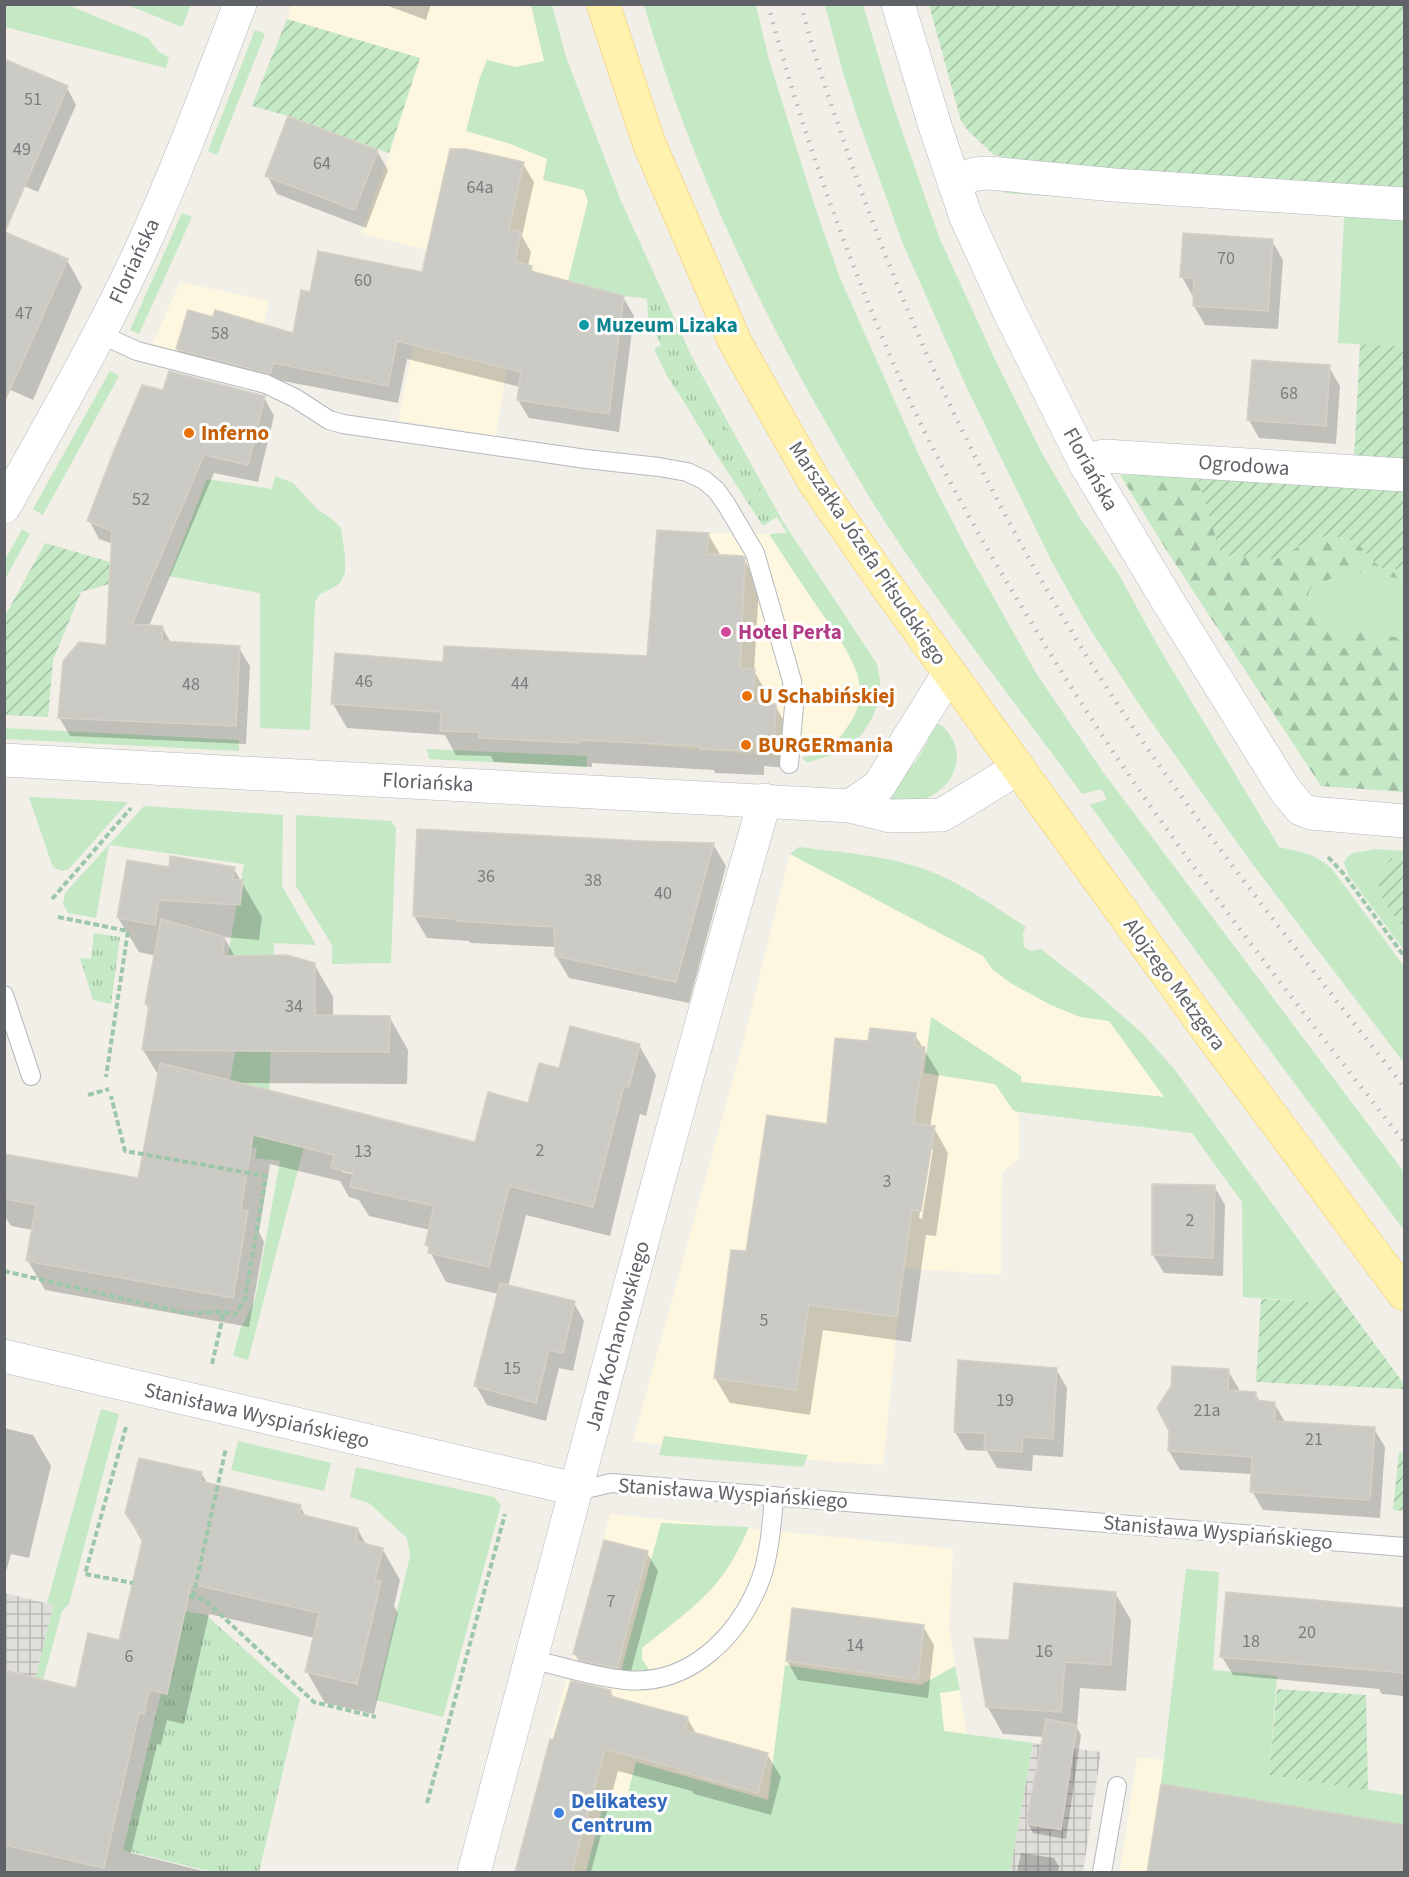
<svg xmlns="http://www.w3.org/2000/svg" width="1409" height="1877" viewBox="0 0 1409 1877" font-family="'Source Sans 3',sans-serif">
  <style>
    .commercial { fill: #fef7e0 }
    .industrial { fill: url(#industrial-grid) }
    .grass { fill: #c5e8c5 }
    .forest { fill: url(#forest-firs) }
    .park { fill: url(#park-tufts) }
    .garden { fill: url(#garden-furrows) }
    .shadow { fill: #0003; fill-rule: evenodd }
    .building { fill: #cccac5; stroke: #d6d1c6; stroke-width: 1.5 }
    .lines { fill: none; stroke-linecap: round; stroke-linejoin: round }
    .service-casing { stroke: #b5b8bc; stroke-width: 20 }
    .minor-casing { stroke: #b5b8bc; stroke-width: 34 }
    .primary-casing { stroke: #f2c960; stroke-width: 34 }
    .path { stroke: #9cc7a9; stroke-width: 4; stroke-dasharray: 6 3; stroke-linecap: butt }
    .service { stroke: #fff; stroke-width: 18 }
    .minor { stroke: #fff; stroke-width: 33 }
    .primary { stroke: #fff2af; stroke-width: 33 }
    .rail { stroke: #b6b7b8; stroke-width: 4.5; stroke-dasharray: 1.5 8; stroke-linecap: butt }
    .culture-dot { fill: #0f9aa8; stroke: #fff; stroke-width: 2 }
    .food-dot { fill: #e8710a; stroke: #fff; stroke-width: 2 }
    .hotel-dot { fill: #d1479c; stroke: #fff; stroke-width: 2 }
    .shop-dot { fill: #3f7fe0; stroke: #fff; stroke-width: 2 }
    .labels { text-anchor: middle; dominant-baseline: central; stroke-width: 6; stroke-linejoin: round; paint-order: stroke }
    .number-label { font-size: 18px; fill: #7a7d7f }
    .street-label { font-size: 21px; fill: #5f6368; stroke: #fff }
    .culture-label { font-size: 21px; font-weight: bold; fill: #0d838f; stroke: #fff; text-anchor: start }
    .food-label { font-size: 21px; font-weight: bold; fill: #c56008; stroke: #fff; text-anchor: start }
    .hotel-label { font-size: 21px; font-weight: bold; fill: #b23c85; stroke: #fff; text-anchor: start }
    .shop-label { font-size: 21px; font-weight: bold; fill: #366cbe; stroke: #fff; text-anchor: start }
  </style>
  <defs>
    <pattern id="industrial-grid" width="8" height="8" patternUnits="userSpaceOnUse" patternTransform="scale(1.5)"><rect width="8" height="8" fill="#e0deda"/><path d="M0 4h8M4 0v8" fill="none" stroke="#b9b8b5"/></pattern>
    <pattern id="forest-firs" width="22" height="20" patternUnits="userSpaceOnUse" patternTransform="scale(1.5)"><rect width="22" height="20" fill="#c5e8c5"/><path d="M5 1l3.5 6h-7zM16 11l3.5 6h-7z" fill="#a3c0a4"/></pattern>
    <pattern id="park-tufts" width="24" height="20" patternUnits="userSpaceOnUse" patternTransform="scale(1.5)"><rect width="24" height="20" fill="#c5e8c5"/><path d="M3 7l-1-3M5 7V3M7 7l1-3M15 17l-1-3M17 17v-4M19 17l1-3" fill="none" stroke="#a3c0a4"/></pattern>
    <pattern id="garden-furrows" width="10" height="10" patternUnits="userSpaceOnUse" patternTransform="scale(1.5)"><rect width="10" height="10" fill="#c5e8c5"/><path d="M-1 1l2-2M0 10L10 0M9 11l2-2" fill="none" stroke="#a3c0a4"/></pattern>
  </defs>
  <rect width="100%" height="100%" fill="#f1efe8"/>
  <g class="commercial">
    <polygon points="292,5 531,5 544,61 515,67 487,60 480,77 466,131 508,143 548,159 543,180 584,190 588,201 568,281 530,272 517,304 496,436 398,420 416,334 449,255 361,234 393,144 420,58 287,19"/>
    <polygon points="180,282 269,301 254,369 152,345"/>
    <polygon points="657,530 709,533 788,534 875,672 846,746 833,752 805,755 798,758 644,745 647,664"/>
    <polygon points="790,854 1109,1021 1165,1097 1021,1082 938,1075 995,1084 1013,1110 1019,1112 1019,1159 1002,1172 1001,1275 903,1268 883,1465 661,1450 661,1445 633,1441 744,1039"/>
    <polygon points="610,1514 953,1549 949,1629 967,1734 781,1709 768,1800 636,1762 624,1808 603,1803 586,1872 515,1872"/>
    <polygon points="1137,1757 1164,1760 1162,1784 1404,1825 1404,1872 1120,1872"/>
  </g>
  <g class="industrial">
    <polygon points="5,1593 53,1605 32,1694 5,1726"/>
    <polygon points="1033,1743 1101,1752 1083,1872 1010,1872"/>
  </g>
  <g class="grass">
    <polygon points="4,5 68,5 148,38 159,52 169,57 166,68 5,27"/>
    <polygon points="128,5 191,5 182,27"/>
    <path d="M531,5H552L566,57L621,201L692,357L782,520L877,664C879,673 881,683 880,692C878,712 863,738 846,749C836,755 822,757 810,762H806L802,757L818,755L838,749L835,743C848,727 860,713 860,691C861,663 827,622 812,599C797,577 783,555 769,534L787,533L765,498L678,338L661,300L624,296L568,281L588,201L584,190L543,180L547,159L508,143L466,131L480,77L487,60L515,67L544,61Z"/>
    <path d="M644,5H756L769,60L815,207L840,278L920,458L966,548L1036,673L1103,772L1404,1172V1230L1204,962L1090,805L1107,799L1101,789L1082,794C1017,705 949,619 889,528C870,499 852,468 835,438C755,302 688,156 644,5Z"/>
    <path d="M825,5H863L892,102L939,237L999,368L1043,455L1080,518L1118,573L1158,646L1279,847C1303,853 1313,852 1332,869L1404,966V1063L1251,862L1143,710L1088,626L1052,562L966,386L903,244L859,122L843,73Z"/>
    <polygon points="255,30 265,34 217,155 208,151"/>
    <polygon points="1005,188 1404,214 1404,347 1338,343 1344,217 1005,193"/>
    <polygon points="182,213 192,217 139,334 130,330"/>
    <polygon points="110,371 119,376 43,515 33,509"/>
    <polygon points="275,476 293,483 318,510 331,518 341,528 345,556 345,573 340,583 333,588 320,594 315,602 310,730 260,728 260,593 169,576 207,479 272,489"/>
    <polygon points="22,529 30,534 5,579 5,560"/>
    <polygon points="1346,571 1404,579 1404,639 1372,632 1339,633 1319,620 1306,602 1310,589"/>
    <path d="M940,724C971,751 956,789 920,801C909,805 881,802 868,802L916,762L926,744L935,725Z"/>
    <polygon points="4,728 239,740 239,751 5,739"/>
    <polygon points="427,749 587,756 587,767 429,759"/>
    <polygon points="29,797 128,802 69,869 62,871 53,867 51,862"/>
    <polygon points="144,806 283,815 282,886 316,945 274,943 269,1102 304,1147 248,1360 233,1356 240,1330 255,1300 280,1161 255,1158 257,1148 220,1142 241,1016 218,1011 244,864 109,845 96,918 68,913 63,904 65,893"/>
    <polygon points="296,815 391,821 396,828 391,963 332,964 332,945 296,886"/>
    <path d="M799,847C846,853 896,856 939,875C970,889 998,909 1026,927L1023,932L1024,947L1031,951L1041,949L1092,989L1143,1034L1175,1070L1335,1290L1316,1302L1243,1297L1242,1202L1192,1133L1019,1112L1013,1110L995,1084L924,1073L931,1017L1021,1076V1082L1164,1097L1109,1021L1080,1017L1051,1005L1012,984L993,970L983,956L790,854Z"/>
    <polygon points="1376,849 1404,851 1404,859 1391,859 1381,898 1404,927 1404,950 1349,876 1344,863 1346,858 1353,853"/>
    <polygon points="101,1409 119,1414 69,1604 62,1611 39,1695 32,1694 53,1605 47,1603"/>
    <polygon points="664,1436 808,1455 803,1467 659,1455"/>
    <polygon points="238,1441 331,1463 324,1491 231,1470"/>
    <polygon points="356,1467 494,1497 501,1505 443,1717 376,1700 410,1556 407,1538 369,1503 350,1497"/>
    <path d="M661,1523L749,1527C741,1545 732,1564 719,1580C700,1605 666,1628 642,1648V1659L649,1670L621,1671Z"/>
    <polygon points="1186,1569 1219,1572 1213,1670 1277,1676 1269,1775 1404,1795 1404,1825 1161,1784"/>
    <polygon points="785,1665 921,1685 955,1666 960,1690 940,1693 944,1731 1033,1743 1010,1872 586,1872 604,1802 624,1808 636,1762 768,1800"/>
  </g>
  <polygon class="forest" points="1197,474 1276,559 1310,540 1331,535 1357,542 1370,558 1382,568 1404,570 1404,579 1346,571 1310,589 1306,602 1319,620 1339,633 1372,632 1404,639 1404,792 1321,786 1167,551 1120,475"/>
  <g class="park">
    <polygon points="647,298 661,300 678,338 765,498 777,517 763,526 705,437 688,408 667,376 654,349 661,345 648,318"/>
    <polygon points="94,933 120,937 111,1004 93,1000 80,958 91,959"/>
    <polygon points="185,1611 206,1615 300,1699 259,1872 213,1872 123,1850 161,1693 167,1693"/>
  </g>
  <g class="garden">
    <polygon points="929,5 1404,5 1404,191 1033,162 994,155 969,132 961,121"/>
    <polygon points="287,19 420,58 389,153 288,116 252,106"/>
    <polygon points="1360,344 1404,347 1404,463 1354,459"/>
    <polygon points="1197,474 1404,488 1404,570 1382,568 1370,558 1357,542 1331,535 1310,540 1276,559 1221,555"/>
    <polygon points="45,543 110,562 109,584 81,592 53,660 48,717 5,715 5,616"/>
    <path d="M1391,858L1404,859V927C1382,899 1368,893 1391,858Z"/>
    <polygon points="1335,1290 1404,1384 1404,1389 1256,1382 1261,1299 1316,1302"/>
    <polygon points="1399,1452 1404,1453 1404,1511 1393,1510"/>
    <polygon points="1277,1689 1366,1695 1368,1790 1269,1775"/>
  </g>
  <g class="shadow">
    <polygon points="383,4 431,4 426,20"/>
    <polygon points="67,88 76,105 38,192 4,177"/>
    <polygon points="377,151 388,170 366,228 277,194 267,175"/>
    <polygon points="523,164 534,182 522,236 531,252 528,266 531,267 534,273 623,297 634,316 619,432 529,418 518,400 520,387 407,359 398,403 283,381 281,392 188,368 177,349 213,318 294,335 311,293 423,274"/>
    <polygon points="1272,241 1283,260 1278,329 1205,325 1194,306 1195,296 1192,295 1182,277"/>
    <polygon points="67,260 82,287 33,400 4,387"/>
    <polygon points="1329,367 1340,386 1336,444 1259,438 1249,420"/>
    <polygon points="164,392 264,397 274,416 258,482 214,473 149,626 162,627 171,643 239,648 250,666 246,744 70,736 59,717 108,647 113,544 99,539 89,520"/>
    <polygon points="708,534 721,556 743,557 759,587 754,671 768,695 768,705 775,705 789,730 788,768 764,766 764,775 715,773 714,770 592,763 592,767 494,762 491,756 456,755 445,735 347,728 333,704 445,663 649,658"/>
    <polygon points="642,842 713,844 726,866 689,1003 569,978 556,956 556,947 470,943 469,941 427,938 414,916"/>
    <path d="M170,869H234L262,917L259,940L224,937L235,957L314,964L333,997V1017L390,1018L408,1050L407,1084L237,1083L476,1144L529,1105L560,1070L639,1045L656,1075L646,1116L640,1114L610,1236L526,1215L508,1287L574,1303L584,1321L573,1371L559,1368L546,1421L487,1405L476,1386L499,1294L446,1282L426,1244L430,1230L369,1216L359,1200L349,1197L340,1181L270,1164L259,1232L264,1242L249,1327L45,1290L28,1261L33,1230L11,1226L4,1215V1156L139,1180L159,1076L143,1050L149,1010L146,1004L156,956L139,952L118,918ZM342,1169L361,1173L360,1176L342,1172Z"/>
    <path d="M915,1035L939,1074L930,1127L934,1128L948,1153L936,1236L926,1235L911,1342L823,1330L810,1415L730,1403L715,1378L747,1253L828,1126L869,1042ZM930,1149H933L922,1219L919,1218Z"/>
    <polygon points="1214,1186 1225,1205 1223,1276 1164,1273 1153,1255"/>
    <polygon points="1056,1369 1067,1388 1063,1457 1033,1455 1032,1471 997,1468 987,1451 966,1450 955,1432"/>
    <polygon points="1228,1371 1239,1389 1239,1392 1255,1393 1260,1402 1274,1403 1285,1422 1374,1429 1385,1447 1380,1518 1263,1510 1252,1491 1253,1474 1180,1470 1169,1451"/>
    <polygon points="4,1428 33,1435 51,1466 29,1558 11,1554 4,1579"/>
    <polygon points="201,1473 208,1484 300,1506 306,1517 358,1530 367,1546 383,1550 400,1580 394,1606 398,1613 374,1714 325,1703 307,1672 315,1638 209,1614 184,1724 167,1720 161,1745 157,1744 131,1853 207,1872 4,1872 4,1672 77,1690 121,1642 143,1543 126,1513"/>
    <polygon points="647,1553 658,1571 627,1686 585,1673 575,1654"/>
    <polygon points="1115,1593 1131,1620 1126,1691 1080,1688 1077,1728 1081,1735 1066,1839 1033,1833 1028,1824 1044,1737 1003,1734 987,1706"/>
    <polygon points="1227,1593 1404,1609 1404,1696 1382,1694 1379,1689 1233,1675 1222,1657"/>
    <polygon points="923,1626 934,1645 928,1698 798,1680 787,1661"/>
    <polygon points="610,1691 615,1699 687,1718 697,1735 767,1754 781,1777 771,1815 694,1794 692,1791 618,1771 591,1872 517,1872 551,1741 554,1741"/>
    <polygon points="1163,1785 1404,1827 1404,1872 1148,1872"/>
    <polygon points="1021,1853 1054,1858 1059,1867 1058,1872 1017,1872"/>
  </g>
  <g class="building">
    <polygon points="4,59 68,86 5,232 68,259 4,403"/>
    <polygon points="288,116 378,150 355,210 265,176"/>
    <polygon points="450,149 466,149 524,162 509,229 521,232 515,261 532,266 531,271 624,296 609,414 517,400 521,372 397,341 388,386 273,363 270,374 176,349 188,310 213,317 215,310 293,333 301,290 310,292 318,251 422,272"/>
    <polygon points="1183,233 1273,239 1268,311 1193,306 1194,278 1180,277"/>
    <polygon points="1252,360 1330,365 1326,426 1247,420"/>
    <polygon points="169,371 265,396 248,465 204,455 132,624 163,626 162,641 240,646 236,726 58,718 63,661 79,642 106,645 112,531 87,521 113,453 142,385 163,390"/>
    <polygon points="657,530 709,533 707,554 743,556 745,558 740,668 755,669 753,703 776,704 774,744 750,742 750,751 700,749 700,746 579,740 579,743 479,738 478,732 440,731 441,712 331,704 335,653 443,662 444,646 647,656"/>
    <polygon points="417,829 642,841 714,843 676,982 555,956 554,927 456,921 456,919 413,916"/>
    <polygon points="170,856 235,867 233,879 243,880 240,905 159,900 155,925 117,918 127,860 169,867"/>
    <polygon points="161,919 225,937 222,956 287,955 315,963 315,1015 390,1016 389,1052 142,1050 149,1005 145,1004"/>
    <polygon points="570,1026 640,1044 629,1087 624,1086 593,1207 509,1186 489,1267 428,1253 429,1246 425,1245 434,1206 350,1187 353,1173 331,1168 334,1155 253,1135 241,1209 248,1211 233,1298 26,1261 36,1205 4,1199 4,1154 138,1178 160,1063 475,1142 488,1092 528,1103 539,1063 559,1068"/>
    <polygon points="870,1028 916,1033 915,1046 925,1047 913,1123 935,1126 921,1211 912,1210 897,1317 809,1305 796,1390 714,1378 731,1250 746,1251 767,1115 827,1124 835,1038 868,1041"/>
    <polygon points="1152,1184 1215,1185 1213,1258 1152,1255"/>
    <polygon points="500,1283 575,1301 563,1353 549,1350 536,1403 474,1386"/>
    <polygon points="958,1360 1057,1368 1053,1439 1023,1437 1022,1452 984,1450 985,1433 954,1432"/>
    <polygon points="1172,1366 1229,1369 1228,1390 1256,1392 1256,1400 1275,1402 1275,1421 1375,1427 1370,1500 1250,1492 1252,1457 1168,1451 1169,1431 1157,1408 1171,1386"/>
    <polygon points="139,1458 202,1472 200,1481 301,1505 299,1514 358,1528 356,1541 383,1548 375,1580 381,1581 357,1684 305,1672 319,1613 191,1584 167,1694 149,1690 144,1714 139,1713 104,1868 4,1845 4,1670 76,1688 88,1633 119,1640 143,1538 125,1513"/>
    <polygon points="604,1540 648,1551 617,1668 578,1660 579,1656 573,1654"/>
    <polygon points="1014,1583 1116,1592 1111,1665 1065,1662 1061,1712 986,1707 974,1638 1009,1640"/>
    <polygon points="1226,1592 1404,1608 1404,1673 1220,1657"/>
    <polygon points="792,1608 924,1625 918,1680 786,1661"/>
    <polygon points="571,1681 611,1690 610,1696 688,1717 685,1730 768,1753 758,1793 679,1771 679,1769 605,1749 572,1872 515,1872 550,1739 553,1740"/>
    <polygon points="1046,1719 1077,1725 1061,1830 1026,1824"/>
    <polygon points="1161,1784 1404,1825 1404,1872 1147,1872"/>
  </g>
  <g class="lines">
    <defs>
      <g id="service">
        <polyline points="100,334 137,351 266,384 295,398 329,420 343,424 586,459 659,467 687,472 704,480 716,490 726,504 755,553 792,681 794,706 789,764"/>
        <polyline points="4,995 31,1076"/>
        <polyline points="575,1489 586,1489 611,1483 1404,1547"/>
        <path d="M530,1659C561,1666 593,1677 625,1680C687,1686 735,1640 758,1586C769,1562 772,1523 774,1496"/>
        <polyline points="1102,1872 1117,1786"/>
      </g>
      <g id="minor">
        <polyline points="898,4 936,129 966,217 1008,309 1085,463 1169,603 1285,790 1301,809 1311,813 1404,821"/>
        <polyline points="954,183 975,174 989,173 1114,185 1404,204"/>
        <polyline points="1085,463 1095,458 1105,456 1404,475"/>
        <path d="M4,507C51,423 99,340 139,254C177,172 208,88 240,4"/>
        <polyline points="4,760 850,806 890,816 942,815 1018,768"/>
        <polyline points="850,806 879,786 949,673"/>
        <polyline points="4,1356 575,1489"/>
        <path d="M474,1872C570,1515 662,1156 765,800"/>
      </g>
      <polyline id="primary" points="603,4 649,143 735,342 815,483 881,578 1209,1032 1404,1294"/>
    </defs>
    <use href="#service" class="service-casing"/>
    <use href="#minor" class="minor-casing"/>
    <use href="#primary" class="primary-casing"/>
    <g class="path">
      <polyline points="1328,857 1343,873 1404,956"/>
      <polyline points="52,899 131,808"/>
      <polyline points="58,917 128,931 106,1077"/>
      <polyline points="88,1095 109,1089"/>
      <polyline points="4,1271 185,1313 224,1312 235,1315 245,1299 266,1176 125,1151 111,1096"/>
      <polyline points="212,1364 224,1312"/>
      <polyline points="126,1427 85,1574 133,1583"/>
      <polyline points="189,1596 205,1600 314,1702 376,1717"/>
      <polyline points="193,1597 226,1448"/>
      <polyline points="427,1803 505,1514"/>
    </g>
    <use href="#service" class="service"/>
    <use href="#minor" class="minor"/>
    <use href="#primary" class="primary"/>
    <g class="rail">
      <path d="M768,4C803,136 850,266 905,390C941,470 985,547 1031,622C1063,675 1096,727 1131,778C1217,903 1311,1023 1404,1142"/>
      <path d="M801,4C813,53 830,101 846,148C914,346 1006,536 1122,711C1209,841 1308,964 1404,1087"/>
    </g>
  </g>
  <circle class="culture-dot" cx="584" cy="325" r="6"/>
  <g class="food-dot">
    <circle cx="189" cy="433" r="6"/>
    <circle cx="747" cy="696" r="6"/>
    <circle cx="746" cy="745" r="6"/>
  </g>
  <circle class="hotel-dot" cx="726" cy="632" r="6"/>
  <circle class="shop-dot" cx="559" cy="1813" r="6"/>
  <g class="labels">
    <g class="number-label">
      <text x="33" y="99">51</text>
      <text x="22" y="149">49</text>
      <text x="322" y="163">64</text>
      <text x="480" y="187">64a</text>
      <text x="1226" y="258">70</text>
      <text x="363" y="280">60</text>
      <text x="24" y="313">47</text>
      <text x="220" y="333">58</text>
      <text x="1289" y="393">68</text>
      <text x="141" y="499">52</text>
      <text x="364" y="681">46</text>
      <text x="520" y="683">44</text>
      <text x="191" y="684">48</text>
      <text x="486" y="876">36</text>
      <text x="593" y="880">38</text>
      <text x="663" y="893">40</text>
      <text x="294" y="1006">34</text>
      <text x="540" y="1150">2</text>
      <text x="363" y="1151">13</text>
      <text x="887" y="1181">3</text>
      <text x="1190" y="1220">2</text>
      <text x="764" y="1320">5</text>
      <text x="512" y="1368">15</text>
      <text x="1005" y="1400">19</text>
      <text x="1207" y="1410">21a</text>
      <text x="1314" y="1439">21</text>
      <text x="611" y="1601">7</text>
      <text x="1307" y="1632">20</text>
      <text x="1251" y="1641">18</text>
      <text x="855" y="1645">14</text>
      <text x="1044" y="1651">16</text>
      <text x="129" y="1656">6</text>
    </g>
    <g class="street-label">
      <text transform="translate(134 261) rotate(-65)">Floriańska</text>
      <text transform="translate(1244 465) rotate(4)">Ogrodowa</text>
      <text transform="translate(1091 469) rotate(61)">Floriańska</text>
      <text transform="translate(868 553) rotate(56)">Marszałka Józefa Piłsudskiego</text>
      <text transform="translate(428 782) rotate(3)">Floriańska</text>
      <text transform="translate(1175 984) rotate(54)">Alojzego Metzgera</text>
      <text transform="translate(617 1336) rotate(-75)">Jana Kochanowskiego</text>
      <text transform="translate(257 1415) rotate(13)">Stanisława Wyspiańskiego</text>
      <text transform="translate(733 1493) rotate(4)">Stanisława Wyspiańskiego</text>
      <text transform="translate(1218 1532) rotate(5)">Stanisława Wyspiańskiego</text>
    </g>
    <g class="culture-label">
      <text x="596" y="325">Muzeum Lizaka</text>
    </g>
    <g class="food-label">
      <text x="201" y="433">Inferno</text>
      <text x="759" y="696">U Schabińskiej</text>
      <text x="758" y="745">BURGERmania</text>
    </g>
    <g class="hotel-label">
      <text x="738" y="632">Hotel Perła</text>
    </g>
    <g class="shop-label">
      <text x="571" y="1801">Delikatesy<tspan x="571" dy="24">Centrum</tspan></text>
    </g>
  </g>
  <rect width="1409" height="1877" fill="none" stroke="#5f6368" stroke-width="12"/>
</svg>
